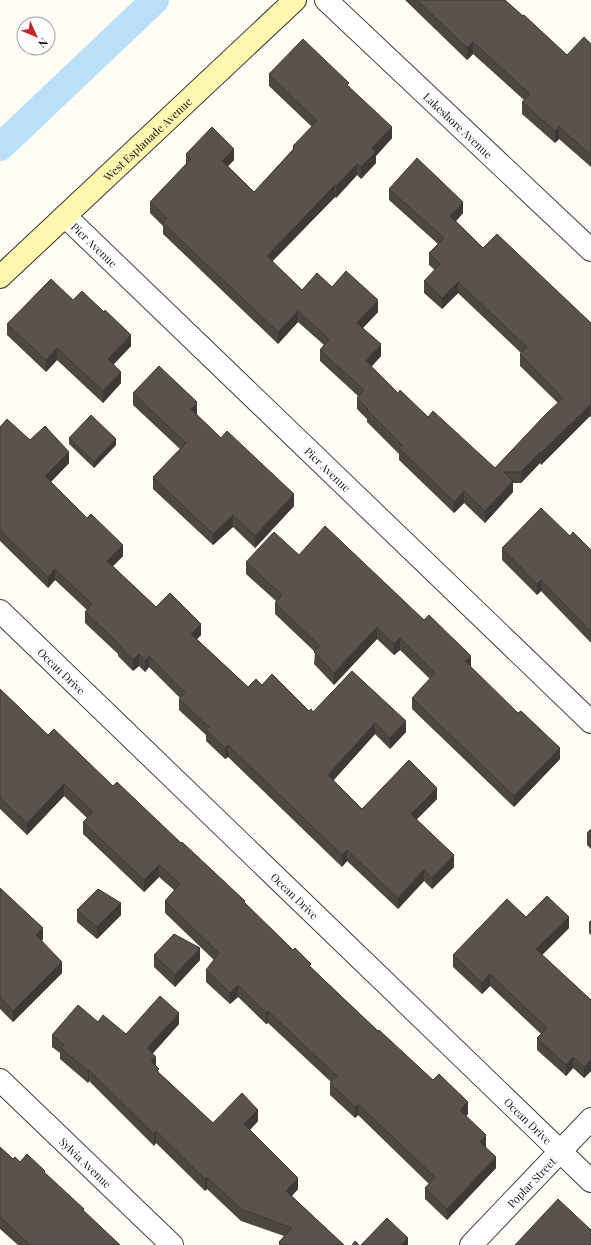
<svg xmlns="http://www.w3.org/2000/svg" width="591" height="1245" viewBox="0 0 591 1245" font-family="'Playfair Display',serif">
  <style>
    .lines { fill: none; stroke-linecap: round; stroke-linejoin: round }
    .canal { stroke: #b9e0f7; stroke-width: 28 }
    .minor-casing { stroke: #444; stroke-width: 24 }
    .secondary-casing { stroke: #333; stroke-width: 24 }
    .minor { stroke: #fff; stroke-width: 22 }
    .secondary { stroke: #fff6b0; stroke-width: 22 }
    .wall { fill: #4d4742 }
    .shaded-wall { fill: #3f3936 }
    .building { fill: #5a524d; stroke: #3f3936 }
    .labels { text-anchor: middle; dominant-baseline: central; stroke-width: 4; stroke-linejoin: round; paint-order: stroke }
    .street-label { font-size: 11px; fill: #111; stroke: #fff }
  </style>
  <rect width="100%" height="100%" fill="#fffdf5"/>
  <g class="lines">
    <polyline class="canal" points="0,147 155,0"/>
    <defs>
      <g id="minor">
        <path id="s1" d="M326,0L591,250"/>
        <path id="s2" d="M65,216L591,722"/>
        <path id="s3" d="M0,611L591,1181"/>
        <path id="s4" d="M0,1080L172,1245"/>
        <path id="s5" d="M471,1245L591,1119"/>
      </g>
      <g id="secondary">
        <path id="s6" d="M0,277L295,0"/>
      </g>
    </defs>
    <use href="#minor" class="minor-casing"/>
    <use href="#secondary" class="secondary-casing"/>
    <use href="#minor" class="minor"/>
    <use href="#secondary" class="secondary"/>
  </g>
  <g class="wall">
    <polygon points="405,0 505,0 515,9 567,55 591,44 591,167 559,139 555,143 522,114 522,102 524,100 473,54 467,60"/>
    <polygon points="269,74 349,86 392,138 376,156 376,163 361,179 357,175 336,198 335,197 272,261 302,290 332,287 378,312 363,328 381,356 371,367 398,393 428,417 495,468 558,403 520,366 520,354 521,353 458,293 442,309 424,293 424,281 435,270 429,265 429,253 438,244 389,200 389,189 463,213 456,221 483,248 591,323 591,418 590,416 541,465 540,463 521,483 513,483 513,492 485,523 464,503 454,513 399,460 399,454 367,422 367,419 357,409 357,398 358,396 320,361 320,350 324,345 298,322 278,344 163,234 163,226 150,213 150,202 186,164 186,154 234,160 228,166 254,192 293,149 293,146 312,127 269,86"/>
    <polygon points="7,324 131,346 114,364 121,383 103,403 57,360 46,372 7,335"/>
    <polygon points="133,393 197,414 197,415 221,438 294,506 255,548 233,527 213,545 153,489 153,477 180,449 133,405"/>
    <polygon points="0,427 30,440 69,463 51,482 123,556 113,566 156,607 201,635 197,639 248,687 262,685 309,711 313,712 352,671 406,732 390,749 375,734 333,781 362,809 437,799 416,820 454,867 432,889 424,881 398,909 347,861 342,867 228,757 225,759 206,741 206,735 179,710 179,699 180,698 149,667 145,672 139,666 133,671 118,656 118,654 85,623 85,612 87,610 55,580 48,588 0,541"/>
    <polygon points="69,438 116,445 94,468 69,444"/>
    <polygon points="570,536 591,550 591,643 541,591 537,595 502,560 502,548"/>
    <polygon points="299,555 471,667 560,759 514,807 412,709 412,698 430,679 400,650 394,655 377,639 334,685 314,664 315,652 275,614 275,603 276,601 246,574 246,562"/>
    <polygon points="0,689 48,735 113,786 181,843 245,904 378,1031 468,1114 466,1116 486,1147 496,1168 447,1220 425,1199 425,1188 429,1184 358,1115 355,1118 330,1095 330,1083 331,1082 268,1023 266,1024 238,997 230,1004 206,982 206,970 214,960 165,913 165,901 174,890 159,877 144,892 83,834 83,822 87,818 64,796 27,835 0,809"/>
    <polygon points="591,829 591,849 587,845 587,833"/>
    <polygon points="0,888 43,939 42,941 62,973 13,1022 0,1009"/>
    <polygon points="77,910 121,915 97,939 77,922"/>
    <polygon points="526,917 569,928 542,955 591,1000 591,1071 584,1078 573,1068 566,1076 537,1050 537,1038 541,1034 490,986 482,994 453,967 453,955"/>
    <polygon points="591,920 591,935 589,933 589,922"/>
    <polygon points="154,955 200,960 175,987 154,967"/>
    <polygon points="98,1022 126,1034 179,1024 152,1054 156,1065 159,1073 213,1123 258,1121 250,1130 298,1189 292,1196 344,1245 279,1245 279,1242 284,1236 241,1221 207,1189 205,1191 156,1143 154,1146 89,1081 88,1083 60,1059 60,1053 52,1047 52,1035"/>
    <polygon points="0,1147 13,1159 45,1173 84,1212 120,1245 18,1245 0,1229"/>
  </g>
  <g class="shaded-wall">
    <polygon points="473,42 473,54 467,60 467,48"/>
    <polygon points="392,127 392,138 376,156 376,163 361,179 361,167 372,148"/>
    <polygon points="559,127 559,139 555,143 555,131"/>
    <polygon points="234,149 234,160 222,172 222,161"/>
    <polygon points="357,164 357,175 336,198 336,186"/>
    <polygon points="335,185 335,197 267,267 267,256"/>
    <polygon points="463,202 463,213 450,228 450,216"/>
    <polygon points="458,282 458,293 442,309 442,298"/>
    <polygon points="378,300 378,312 357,334 357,323"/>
    <polygon points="298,311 298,322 278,344 278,332"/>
    <polygon points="131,335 131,346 108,370 108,359"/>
    <polygon points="381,344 381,356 366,373 366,361"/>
    <polygon points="57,348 57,360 46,372 46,360"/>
    <polygon points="121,372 121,383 103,403 103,391"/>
    <polygon points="197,402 197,414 191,421 191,409"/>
    <polygon points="590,405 590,416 541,465 541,453"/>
    <polygon points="116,439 116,445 94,468 94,462"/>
    <polygon points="69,452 69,463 45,488 45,476"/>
    <polygon points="540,452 540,463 521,483 521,472"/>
    <polygon points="513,481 513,492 485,523 485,511"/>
    <polygon points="464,491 464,503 454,513 454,502"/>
    <polygon points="294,494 294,506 255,548 255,536"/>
    <polygon points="233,515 233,527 213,545 213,534"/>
    <polygon points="123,545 123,556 107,572 107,561"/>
    <polygon points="55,569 55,580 48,588 48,577"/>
    <polygon points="541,580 541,591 537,595 537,584"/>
    <polygon points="201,624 201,635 191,645 191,634"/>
    <polygon points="377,627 377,639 334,685 334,673"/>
    <polygon points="400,638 400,650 394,655 394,644"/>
    <polygon points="139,654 139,666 133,671 133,660"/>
    <polygon points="149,656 149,667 145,672 145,661"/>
    <polygon points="471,656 471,667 465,661"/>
    <polygon points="406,721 406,732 390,749 390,738"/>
    <polygon points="375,723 375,734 328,786 328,775"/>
    <polygon points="228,745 228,757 225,759 225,748"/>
    <polygon points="560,748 560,759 514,807 514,796"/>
    <polygon points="64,784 64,796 27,835 27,823"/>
    <polygon points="437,788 437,799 411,825 411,814"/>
    <polygon points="347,850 347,861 342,867 342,855"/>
    <polygon points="454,855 454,867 432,889 432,878"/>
    <polygon points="159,865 159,877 144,892 144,880"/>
    <polygon points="424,870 424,881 398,909 398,898"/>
    <polygon points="121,903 121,915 97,939 97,927"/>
    <polygon points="569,917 569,928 536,961 536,949"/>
    <polygon points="43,928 43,939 36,947 36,935"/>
    <polygon points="200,948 200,960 175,987 175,975"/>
    <polygon points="62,962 62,973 13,1022 13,1011"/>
    <polygon points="490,974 490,986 482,994 482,983"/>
    <polygon points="238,985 238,997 230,1004 230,993"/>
    <polygon points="268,1011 268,1023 266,1024 266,1013"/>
    <polygon points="179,1013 179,1024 147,1060 147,1048"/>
    <polygon points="156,1057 156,1069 151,1061"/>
    <polygon points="573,1057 573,1068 566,1076 566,1065"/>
    <polygon points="591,1060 591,1071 584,1078 584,1067"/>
    <polygon points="89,1070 89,1081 88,1083 88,1071"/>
    <polygon points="468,1102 468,1114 460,1122 460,1110"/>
    <polygon points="358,1104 358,1115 355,1118 355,1107"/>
    <polygon points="258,1110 258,1121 244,1136 244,1124"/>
    <polygon points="156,1131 156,1143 154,1146 154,1134"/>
    <polygon points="486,1135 486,1147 480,1153 480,1142"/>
    <polygon points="496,1157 496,1168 447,1220 447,1209"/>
    <polygon points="207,1177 207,1189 205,1191 205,1179"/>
    <polygon points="298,1178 298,1189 286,1202 286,1191"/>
    <polygon points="408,1238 408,1245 401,1245"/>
  </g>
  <g class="building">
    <polygon points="417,0 505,0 523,16 524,15 567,55 584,37 591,44 591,155 559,127 555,131 522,102 530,94 473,42 467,48"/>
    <polygon points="303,39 349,83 347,85 392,127 372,148 376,152 361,167 357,164 336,186 335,185 267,256 302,290 317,273 332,287 346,271 378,300 357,323 381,344 366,361 398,393 400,390 428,417 433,411 495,468 545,415 563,398 520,354 527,347 458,282 442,298 424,281 440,264 429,253 444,238 389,189 417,158 463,202 450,216 483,248 497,234 591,323 591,406 590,405 541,453 540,452 521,472 504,472 513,481 485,511 464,491 454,502 399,448 402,445 367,410 368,409 357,398 364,390 320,350 329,339 298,311 278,332 163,223 167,218 150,202 191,159 186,154 212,127 234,149 222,161 254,192 295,148 293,146 317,121 269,74"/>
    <polygon points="51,279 73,300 82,291 104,312 105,310 131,335 108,359 121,372 103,391 57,348 46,360 7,324"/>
    <polygon points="159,366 197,402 191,409 221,438 227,431 294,494 255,536 233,515 213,534 153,477 186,443 133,393"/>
    <polygon points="91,415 116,439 94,462 69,438"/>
    <polygon points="7,419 30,440 45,426 69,452 45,476 87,518 91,514 123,545 107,561 156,607 170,593 201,624 191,634 248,687 256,679 262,685 272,674 309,711 311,709 313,712 352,671 406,721 390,738 375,723 328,775 362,809 409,760 437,788 411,814 454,855 432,878 424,870 398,898 347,850 342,855 228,745 225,748 206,730 209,727 179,699 185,693 149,656 145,661 139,654 133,660 118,644 119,644 85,612 92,604 55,569 48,577 0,530 0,427"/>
    <polygon points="541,508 570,536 573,532 591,550 591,632 541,580 537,584 502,548"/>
    <polygon points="325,526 424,620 429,615 471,656 465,661 518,713 521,711 560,748 514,796 412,698 435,673 400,638 394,644 377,627 334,673 314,652 320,646 275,603 282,595 246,562 274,532 299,555"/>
    <polygon points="0,689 48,735 54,729 113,786 117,782 181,843 182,842 245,901 244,902 293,950 295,948 311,964 309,966 378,1031 379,1030 433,1080 439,1074 468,1102 460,1110 486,1135 480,1142 496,1157 447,1209 425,1188 435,1177 358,1104 355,1107 330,1083 337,1076 268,1011 266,1013 238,985 230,993 206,970 219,953 165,901 180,884 159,865 144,880 83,822 93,812 64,784 27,823 0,798"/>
    <polygon points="591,829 591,837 587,833"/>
    <polygon points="0,888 43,928 36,935 62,962 13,1011 0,997"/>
    <polygon points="98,889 121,903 97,927 77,910"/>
    <polygon points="547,896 569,917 536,949 591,1000 591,1060 584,1067 573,1057 566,1065 537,1038 547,1028 490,974 482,983 453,955 507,899 526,917"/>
    <polygon points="174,934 200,948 175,975 154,955"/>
    <polygon points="160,996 179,1013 147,1048 156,1057 151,1061 159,1069 157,1071 213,1123 242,1093 258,1110 244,1124 298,1178 286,1191 344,1245 281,1245 279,1242 292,1228 241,1209 207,1177 205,1179 156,1131 154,1134 89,1070 88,1071 60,1047 64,1045 52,1035 78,1005 98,1022 103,1015 126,1034"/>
    <polygon points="0,1147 13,1159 15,1157 20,1162 27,1154 45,1171 44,1172 84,1209 83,1210 120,1245 30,1245 0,1217"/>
    <polygon points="558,1199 591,1230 590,1233 591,1234 591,1245 515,1245"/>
    <polygon points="387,1218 408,1238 401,1245 361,1245"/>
    <polygon points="355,1241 359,1245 352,1245"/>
  </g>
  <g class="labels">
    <g class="street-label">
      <text stroke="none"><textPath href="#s1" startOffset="182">Lakeshore Avenue</textPath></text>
      <text stroke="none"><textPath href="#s6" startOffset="202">West Esplanade Avenue</textPath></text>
      <text stroke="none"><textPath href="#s2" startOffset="41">Pier Avenue</textPath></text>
      <text stroke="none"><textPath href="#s2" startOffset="365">Pier Avenue</textPath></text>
      <text stroke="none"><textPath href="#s3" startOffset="86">Ocean Drive</textPath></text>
      <text stroke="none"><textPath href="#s3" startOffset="410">Ocean Drive</textPath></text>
      <text stroke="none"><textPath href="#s3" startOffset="734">Ocean Drive</textPath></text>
      <text stroke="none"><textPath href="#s4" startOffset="119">Sylvia Avenue</textPath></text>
      <text stroke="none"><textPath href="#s5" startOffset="87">Poplar Street</textPath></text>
    </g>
  </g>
  <g transform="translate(36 36) rotate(134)"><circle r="19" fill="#ffffff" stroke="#a0a0a0"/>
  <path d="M0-3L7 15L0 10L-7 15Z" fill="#c4262e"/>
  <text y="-6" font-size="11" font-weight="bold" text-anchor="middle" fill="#111111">N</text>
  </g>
</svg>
